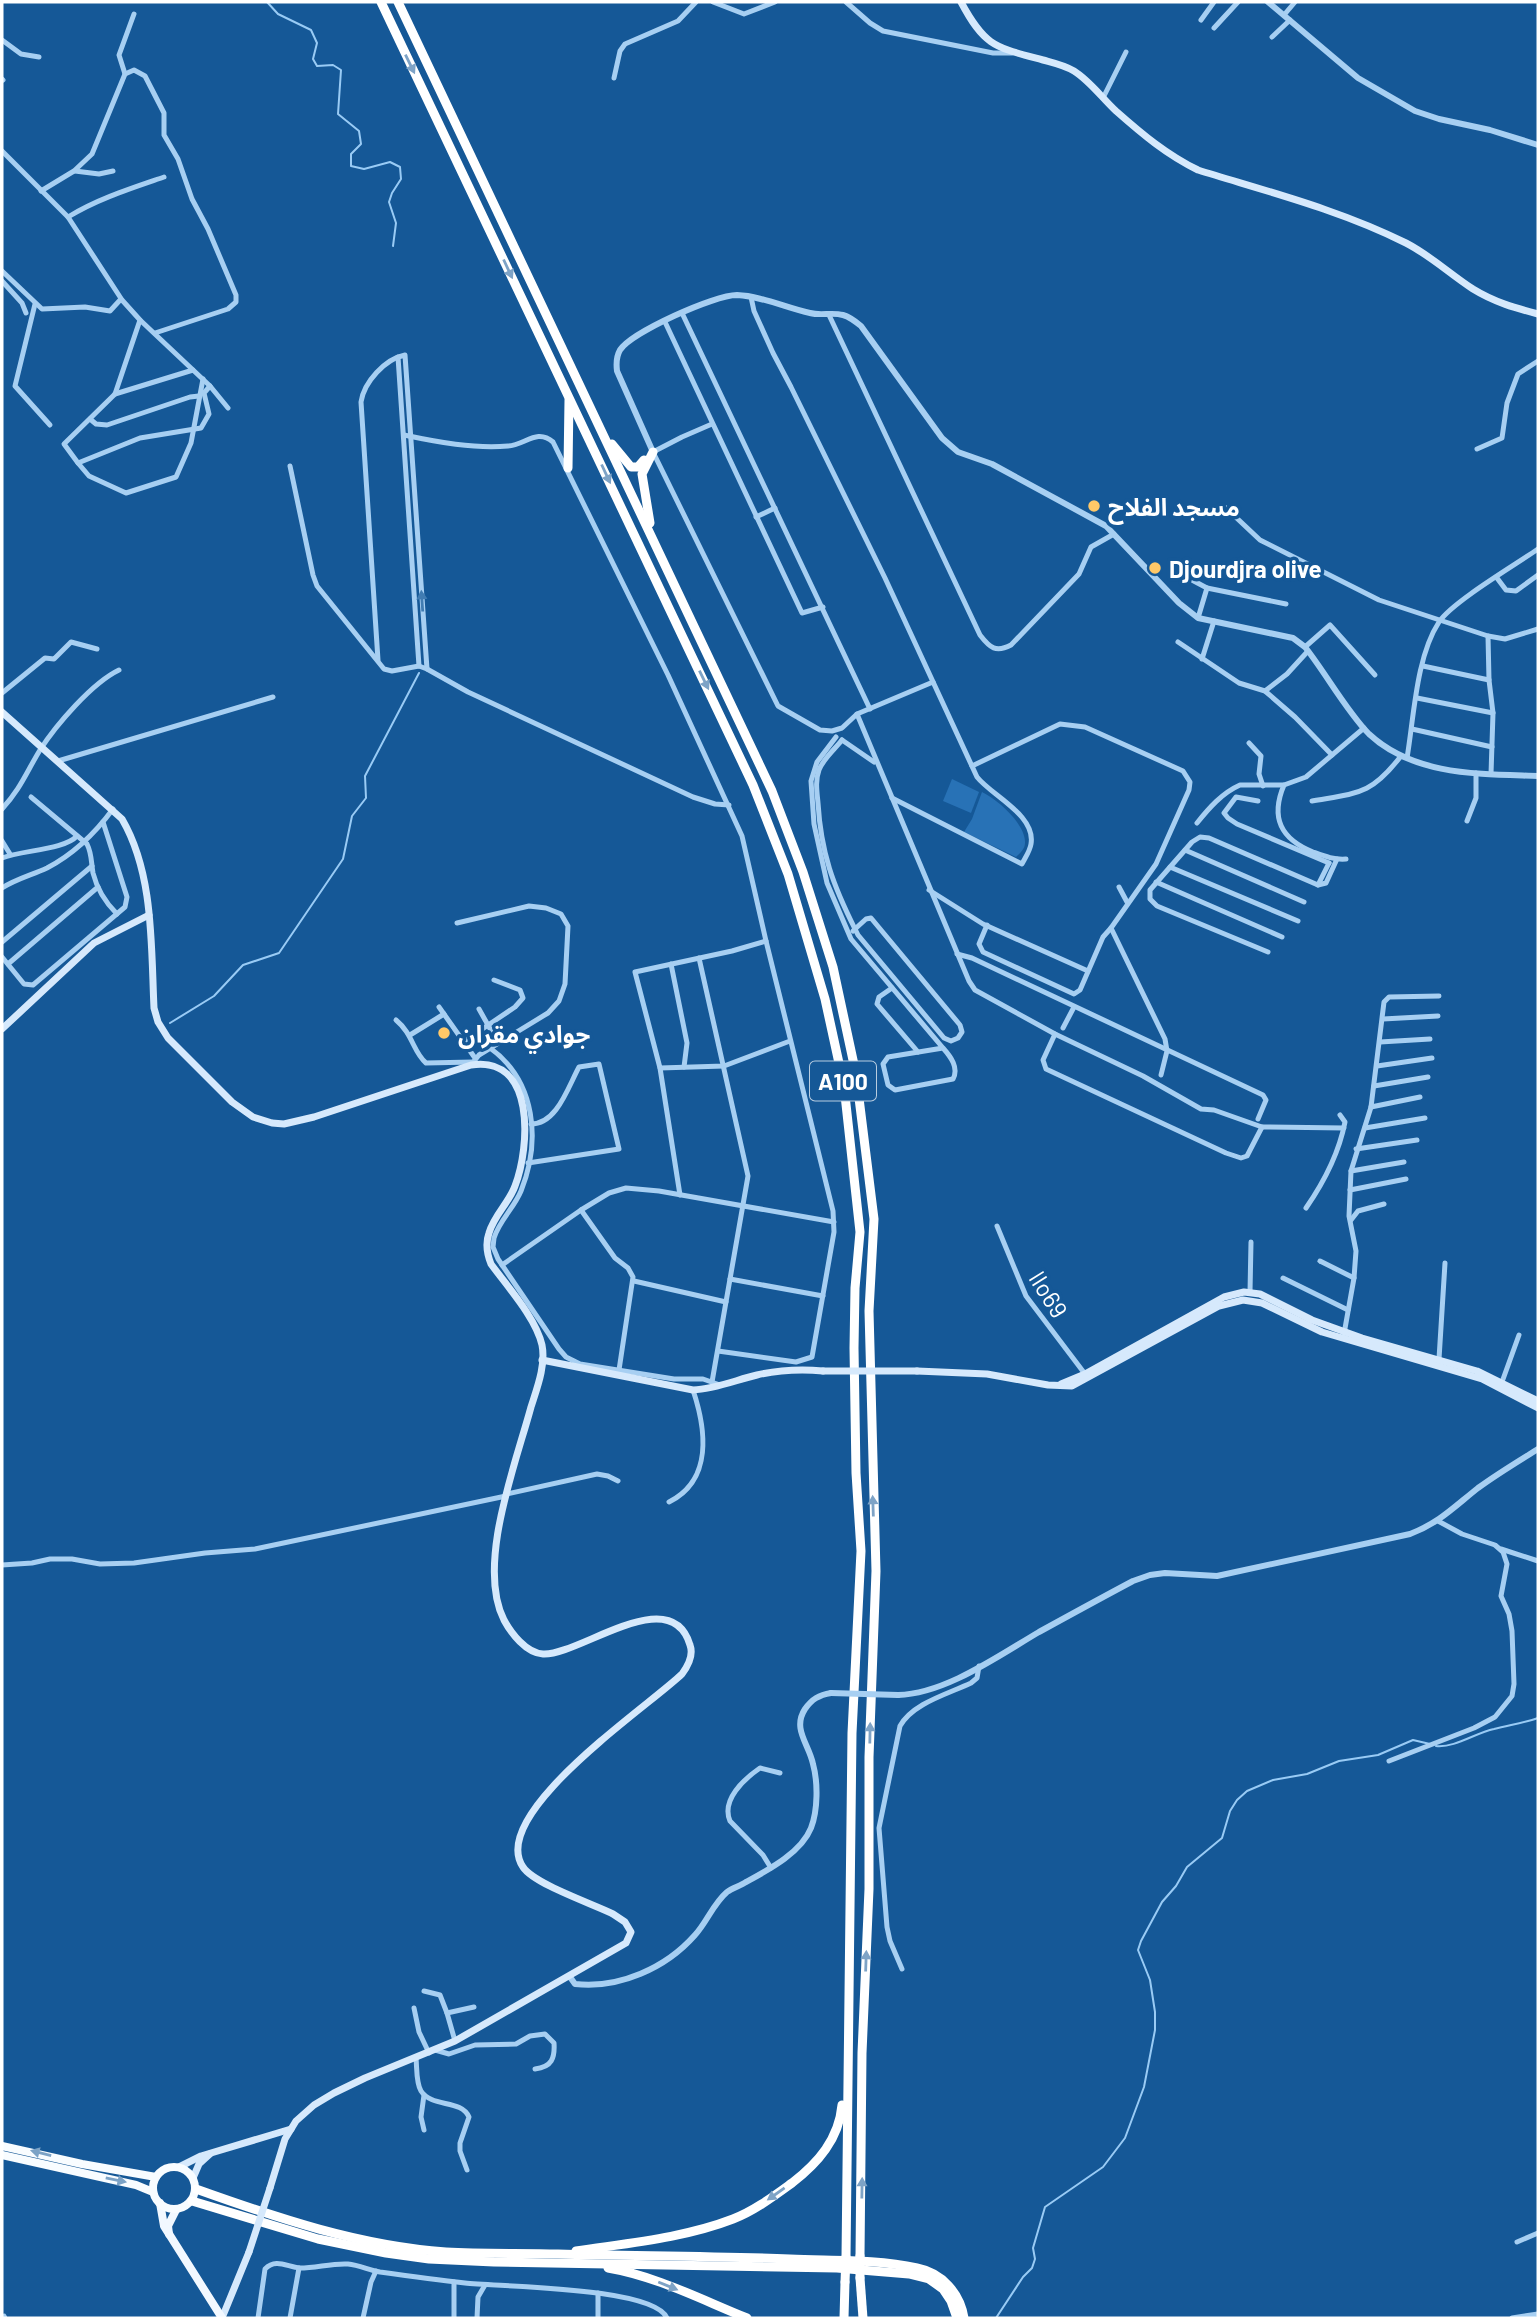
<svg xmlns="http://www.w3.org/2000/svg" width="1540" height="2320" viewBox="0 0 1540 2320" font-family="Barlow,'Noto Sans Arabic',sans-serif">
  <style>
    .green { fill: #2872b6 }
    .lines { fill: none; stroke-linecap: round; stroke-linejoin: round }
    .stream { stroke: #99cbf5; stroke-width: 2 }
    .minor { stroke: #a7cff2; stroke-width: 5 }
    .tertiary { stroke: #a7cff2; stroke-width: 6 }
    .secondary { stroke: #d6e9fc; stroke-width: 7 }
    .primary { stroke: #f2f8ff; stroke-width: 8 }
    .trunk { stroke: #f8fcff; stroke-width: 8 }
    .motorway { stroke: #fff; stroke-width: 9 }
    .tertiary-bridge { stroke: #a7cff2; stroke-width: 6 }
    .secondary-bridge { stroke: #d6e9fc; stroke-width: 7 }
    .motorway-bridge { stroke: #fff; stroke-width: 9 }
    .oneway { fill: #7ea3c6 }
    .oneway2 { fill: #417cb2 }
    .oneway3 { fill: #7ba2c6 }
    .poi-dot { fill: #ffc868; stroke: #155897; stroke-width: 2.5 }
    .labels { text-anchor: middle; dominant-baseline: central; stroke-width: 7; stroke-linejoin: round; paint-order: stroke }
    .shield { fill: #155897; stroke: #b9cde0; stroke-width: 2 }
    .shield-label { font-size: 23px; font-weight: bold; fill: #fff }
    .poi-label { font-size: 24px; font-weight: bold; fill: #fff; stroke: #155897; text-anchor: start }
    .street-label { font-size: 24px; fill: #fff; stroke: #155897 }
  </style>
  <rect width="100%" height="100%" fill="#155897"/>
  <g class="green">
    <polygon points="952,779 979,792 971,813 943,801"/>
    <path d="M982,792C997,799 1026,824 1025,843C1025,849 1020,853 1016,857L964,832L972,819Z"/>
  </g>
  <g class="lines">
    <g class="stream">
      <polyline points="267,2 278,14 311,30 317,43 313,59 317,66 333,65 341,70 338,114 359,131 361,144 351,154 351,166 364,169 390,162 400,167 401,179 392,193 389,202 396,223 393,246"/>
      <polyline points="170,1023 214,996 243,965 279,953 343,859 352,816 366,798 365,776 419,673"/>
      <path d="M1436,1746C1455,1748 1475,1733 1494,1729C1509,1725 1524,1723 1538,1718"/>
      <polyline points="996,2318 1023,2277 1032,2268 1035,2259 1033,2248 1045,2207 1103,2167 1125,2138 1144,2087 1155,2030 1155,2012 1150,1980 1138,1950 1141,1941 1162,1902 1176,1886 1187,1867 1222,1838 1230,1811 1237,1800 1247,1791 1273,1780 1307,1774 1339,1761 1378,1755 1413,1740 1430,1744"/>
    </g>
    <g class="minor">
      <polyline points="713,2 744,14 775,2"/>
      <polyline points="846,2 870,23 883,31 993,53 1012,53"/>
      <polyline points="1284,15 1295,2"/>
      <polyline points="1201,20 1214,2"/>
      <polyline points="1214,28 1238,2"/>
      <polyline points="1272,37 1290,20"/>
      <polyline points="2,40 21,54 39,57"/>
      <polyline points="125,74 134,70 145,76 164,113 164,135 178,159 192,199 208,229 236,295 236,302 228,309 155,333"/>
      <polyline points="614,78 620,51 625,44 678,21 696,2"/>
      <polyline points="2,79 3,80"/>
      <polyline points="1103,98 1126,52"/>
      <polyline points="2,151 68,217 122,300 140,320 210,386 228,408"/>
      <polyline points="75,171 99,174 113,171"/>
      <polyline points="41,191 74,171 92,154 125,74 119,55 134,14"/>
      <path d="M68,217C97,199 132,188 164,177"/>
      <polyline points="2,271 42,309 85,307 110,311 121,299"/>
      <polyline points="2,281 22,303 26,313"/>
      <path d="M751,297L754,311L773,353L791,387L885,578L977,777C992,796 1036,815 1031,844C1030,851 1025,858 1022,864L892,798"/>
      <polyline points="35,304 15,386 50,425"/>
      <polyline points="682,313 870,709"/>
      <path d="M829,315L980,635C990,648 996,653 1011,645L1079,574L1091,547L1114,534"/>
      <polyline points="140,320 115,394 64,444 78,463 140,438 201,428 209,414 204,393 210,386"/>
      <polyline points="665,322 802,613 823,607"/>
      <polyline points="398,357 419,666"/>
      <polyline points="115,394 193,370"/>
      <polyline points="90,419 96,424 107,425 190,397 199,396"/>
      <polyline points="712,424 682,437 653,452 778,706 820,730 832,731 842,728 857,714 933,682"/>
      <path d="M404,435C437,442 474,449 508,446C525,445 537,428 553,442L668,675L742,836L766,941L833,1211L834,1232L812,1357L796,1362L718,1351"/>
      <polyline points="1477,449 1502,438 1507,403 1518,374 1538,361"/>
      <polyline points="78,463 89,476 126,493 176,477 191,443 203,379"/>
      <polyline points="290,466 313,575 317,586 384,669 392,671 419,666 427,669 468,692 693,797 715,804 729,805"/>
      <polyline points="1226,508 1260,540 1379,600 1488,636 1505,639 1538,629"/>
      <polyline points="756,517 775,508"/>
      <polyline points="1171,565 1190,579 1207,588 1286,604"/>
      <polyline points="1497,578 1506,590 1516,591 1538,575"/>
      <polyline points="1198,618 1207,588"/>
      <polyline points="1488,636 1489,680 1493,713 1491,774"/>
      <polyline points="1178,642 1239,683 1265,691 1295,717 1332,755"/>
      <polyline points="1305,647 1330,625 1375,675"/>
      <polyline points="1202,659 1214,621"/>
      <path d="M378,660L361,402C364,382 385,359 405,355L427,669"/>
      <polyline points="1423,666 1489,680"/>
      <polyline points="1265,691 1287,674 1308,651"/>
      <polyline points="2,693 45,658 54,659 71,642 97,649"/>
      <polyline points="1417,698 1493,713"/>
      <polyline points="857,714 969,981 975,990 1055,1034 1143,1076 1201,1109 1214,1110 1262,1127 1344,1128"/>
      <polyline points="1412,729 1492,747"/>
      <path d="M836,737L817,762L811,781L814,824L827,883L851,939L943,1048L888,1057L883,1064L888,1085L895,1090L953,1079C959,1068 951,1057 943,1048"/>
      <path d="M842,740C835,749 823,759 819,770C815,781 817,792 818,803C821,853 833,885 855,929L853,931"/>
      <polyline points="842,740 874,762"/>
      <polyline points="1249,743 1261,756 1259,774 1263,786"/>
      <path d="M1407,758C1414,717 1416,657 1439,622C1452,602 1515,565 1538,549"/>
      <polyline points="58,761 273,697"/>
      <polyline points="972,766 1060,724 1085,727 1183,771 1190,782 1189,790 1156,864 1111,928 1165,1039 1167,1051 1161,1075"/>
      <path d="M1284,785C1270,818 1281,839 1313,852C1324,856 1334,860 1346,859"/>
      <path d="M31,797L87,844C92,854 91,862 93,873C97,889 106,903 117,914"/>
      <polyline points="1258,801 1236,797 1224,813 1228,818 1237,824 1329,863"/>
      <path d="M1312,801C1358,793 1371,795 1401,756"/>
      <path d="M2,809C21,788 26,773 40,750C56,725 92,683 119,670"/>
      <polyline points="1467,821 1476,798 1476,773"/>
      <path d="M1197,823C1209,808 1222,793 1240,785H1284L1306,777L1364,728"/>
      <polyline points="2,841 10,854"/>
      <polyline points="1185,850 1304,902"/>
      <path d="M2,858C22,850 64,850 77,836"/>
      <polyline points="1170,867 1298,921"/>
      <polyline points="1156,882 1282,937"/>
      <polyline points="1318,885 1329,863"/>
      <polyline points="1119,887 1127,902"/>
      <path d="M2,888C16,879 32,875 47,868C74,854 96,832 113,809"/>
      <polyline points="929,890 983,924 1088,971"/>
      <polygon points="871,918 960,1025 962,1032 958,1038 951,1041 944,1038 858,935 855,929 866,919"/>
      <polyline points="457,923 529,906 546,908 561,914 568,926 565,984 559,1001 548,1013 479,1055 471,1065"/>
      <polyline points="987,925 979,944 983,952 1074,994 1080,990 1103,937 1111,928"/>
      <polyline points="2,942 92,866"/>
      <polyline points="1268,952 1157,906 1150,899 1150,890 1192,842 1200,837 1209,838 1318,885 1326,883 1337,859"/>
      <polyline points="957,954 972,958 1263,1095 1266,1100 1258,1119"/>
      <polyline points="2,957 24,984 33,985 125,907 127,897 103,822"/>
      <polyline points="699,958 748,1176 712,1382"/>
      <polyline points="8,964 98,887"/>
      <polyline points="671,964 687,1043 684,1067"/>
      <polyline points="892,988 879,997 877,1004 918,1052"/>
      <polyline points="439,1007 475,1058"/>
      <polyline points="479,1009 498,1043"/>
      <polyline points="1383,1019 1438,1016"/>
      <path d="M396,1020C413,1034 413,1052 426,1063L473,1062"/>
      <polyline points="1063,1028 1074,1007"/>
      <polyline points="1055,1034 1043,1060 1046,1069 1226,1153 1241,1158 1247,1156 1262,1127"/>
      <polyline points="410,1035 444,1014"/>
      <polyline points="463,1042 515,1007 523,998 520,990 494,980"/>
      <polyline points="1380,1042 1430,1039"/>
      <path d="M490,1048C536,1081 541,1141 521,1191C514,1208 499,1221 494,1238L493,1247L498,1259L559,1349L566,1357L580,1364L674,1379H703L720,1385"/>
      <polyline points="1377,1066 1432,1058"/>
      <polyline points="660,1068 724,1066 790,1041"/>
      <polyline points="1374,1086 1428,1077"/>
      <polyline points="1371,1107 1420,1097"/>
      <polyline points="1365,1128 1425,1118"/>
      <polyline points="1356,1149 1417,1140"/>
      <path d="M528,1163L619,1149L599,1064L579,1067C568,1087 557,1124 531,1124"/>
      <polyline points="1351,1171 1404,1162"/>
      <polyline points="1350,1190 1406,1179"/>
      <polyline points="680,1195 660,1068 635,972 732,951 766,941"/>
      <path d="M1306,1208C1324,1182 1339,1153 1345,1122L1340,1115"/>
      <polyline points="581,1210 615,1258 628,1268 633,1277 619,1370"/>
      <polyline points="1351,1220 1358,1211 1384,1204"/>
      <polyline points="997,1226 1026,1296 1085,1374"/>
      <polyline points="1320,1261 1354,1278"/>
      <polyline points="502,1265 581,1210 609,1193 626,1188 659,1191 834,1222"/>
      <polyline points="1283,1278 1348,1310"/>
      <polyline points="730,1279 823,1296"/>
      <polyline points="634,1281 726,1302"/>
      <polyline points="1250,1292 1251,1242"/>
      <polyline points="1344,1334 1354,1278 1356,1251 1349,1216 1351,1171 1371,1107 1384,1002 1389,997 1439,996"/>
      <polyline points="1439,1359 1445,1263"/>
      <polyline points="1502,1382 1519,1335"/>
      <polyline points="507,1494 597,1474 608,1476 618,1481"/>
      <path d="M669,1502C713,1480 706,1429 693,1390"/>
      <polyline points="1501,1549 1538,1561"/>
      <polyline points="2,1565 32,1563 50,1559 72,1559 100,1564 134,1563 205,1553 255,1549 506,1496"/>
      <polyline points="1389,1761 1474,1728 1495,1717 1512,1696 1514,1684 1512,1631 1509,1614 1501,1596 1507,1564 1503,1552 1495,1545 1462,1534 1438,1521"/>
      <path d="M771,1868L763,1855L730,1821C721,1800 744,1779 760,1768L780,1773"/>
      <path d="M902,1969L890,1941L887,1927L879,1828L900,1726C913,1703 948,1694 971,1683L977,1678L979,1666"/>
      <polyline points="424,1991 440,1995 447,2013"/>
      <polyline points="414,2008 419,2032 429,2053"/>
      <polyline points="455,2041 447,2013 474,2007"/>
      <path d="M435,2050L449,2054L475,2045L516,2044L530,2036L545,2034L554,2043C555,2058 552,2067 535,2069"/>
      <path d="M416,2058C417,2068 416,2083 421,2091C432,2108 461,2099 469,2117L460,2143V2151L467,2170"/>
      <polyline points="424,2130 421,2117 424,2095"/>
      <polyline points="1517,2242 1538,2233"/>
      <polyline points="598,2293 598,2318"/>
      <polyline points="4,2316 5,2318"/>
      <path d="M258,2318L265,2269C276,2258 287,2267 300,2268C316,2268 332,2263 348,2264C359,2265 369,2270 380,2272C408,2276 437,2280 465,2283C501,2287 653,2287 667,2318"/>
      <polyline points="290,2318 299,2268"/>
      <polyline points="363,2318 371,2282 376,2271"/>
      <polyline points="454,2318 454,2282"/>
      <polyline points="477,2318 478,2297 485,2285"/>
      <polyline points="1512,2318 1538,2314"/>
    </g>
    <g class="tertiary">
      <polyline points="1268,2 1358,78 1415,111 1439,119 1490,130 1538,145"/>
      <path d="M653,452L617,371C616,363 616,357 620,350C632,332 714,295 737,295C762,296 786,308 810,313C821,316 832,312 843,315C850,317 855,321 861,326L942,438L958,452L992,464L1106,526L1179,603L1198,618L1293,638L1305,647C1325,672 1347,712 1369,734C1414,776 1480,774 1538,776"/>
      <path d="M898,1695C945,1694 998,1656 1039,1632C1070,1615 1101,1598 1133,1581L1150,1575L1165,1573L1217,1576L1410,1534C1439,1523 1454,1507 1478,1488C1497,1474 1517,1462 1538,1449"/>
      <path d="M570,1977L575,1984C619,1989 666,1968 695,1935C707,1922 713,1904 727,1892C732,1888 740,1886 746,1882C768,1870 801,1853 811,1828C818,1810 818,1782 813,1764C809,1744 792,1729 805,1709C812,1699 819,1695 831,1693"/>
    </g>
    <g class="secondary">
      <path d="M961,2C985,47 995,47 1043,60C1054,63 1064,65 1074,71C1090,81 1102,98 1116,111C1142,134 1167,155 1198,170C1269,192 1340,210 1406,243C1431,256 1450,274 1473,289C1494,302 1515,308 1538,314"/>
      <path d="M2,712L122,819C154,874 151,946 154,1008L158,1022L168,1038L232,1102L253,1117L272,1123L284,1124L314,1117L471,1065C536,1055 530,1147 515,1186C509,1203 494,1215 489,1233C485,1244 487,1254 491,1264C507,1286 536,1318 542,1345C546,1365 537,1388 531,1407C516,1463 476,1565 504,1620C511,1633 526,1653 543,1654C579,1656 671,1581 690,1645C694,1656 688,1666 682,1674C649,1706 487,1814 523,1867C534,1884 593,1904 613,1914L625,1922L631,1932L626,1943L455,2041L365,2078L334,2093L314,2105L296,2121L285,2139L270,2188"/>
      <polyline points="2,1029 94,943 149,915"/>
      <path d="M542,1360L693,1390C715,1389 736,1380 757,1375C779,1370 800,1369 823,1371"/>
      <polyline points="917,1371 987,1374 1048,1385 1072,1386 1219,1306 1243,1300 1262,1303 1322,1332 1482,1379 1538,1408"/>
      <polyline points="1061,1384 1085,1374 1224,1297 1244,1292 1260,1294 1312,1320 1362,1338 1477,1371 1538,1401"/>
      <polyline points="179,2167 201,2156 291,2129"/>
      <polyline points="193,2178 199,2164 210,2154"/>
      <polyline points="222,2318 249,2252"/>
    </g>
    <g class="primary">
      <polyline points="160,2203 164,2226 222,2318"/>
      <polyline points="169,2234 168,2226 176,2210"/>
    </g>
    <g class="trunk">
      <polyline points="2,2146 82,2164 156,2177"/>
      <polyline points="2,2155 136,2185 153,2192"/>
      <circle cx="174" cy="2188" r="21"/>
    </g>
    <g class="motorway">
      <polyline points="381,2 753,785 788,874 825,999 844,1086 860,1232 855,1288 854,1348 856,1473 861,1551 852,1733 846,2257"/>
      <polyline points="398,2 772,791 803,872 833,967 856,1074 874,1219 869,1311 876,1571 869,1757 869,1889 862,2053 860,2256"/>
      <polyline points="612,444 631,467 638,467 644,460"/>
      <polyline points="568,468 569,400"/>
      <polyline points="650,523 642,474 653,452"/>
      <path d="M196,2189C277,2218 360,2246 446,2252C483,2254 521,2253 558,2254C635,2256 713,2256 790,2259C832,2261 876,2259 917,2268C942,2273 960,2293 964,2318"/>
      <polyline points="192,2201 318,2239 386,2253 429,2259 494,2262 837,2268 909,2274 929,2279 943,2289 951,2301 957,2318"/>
      <path d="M576,2251C628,2243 684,2238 733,2219C754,2211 774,2196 792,2183C818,2163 839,2139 842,2105"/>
      <path d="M608,2268C656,2276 702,2300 747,2318"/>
      <polyline points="860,2278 863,2318"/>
      <polyline points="844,2318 845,2282"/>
    </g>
    <polyline class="tertiary-bridge" points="831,1693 898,1695"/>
    <g class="secondary-bridge">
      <polyline points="823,1371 917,1371"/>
      <polyline points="249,2252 270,2188"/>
    </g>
    <g class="motorway-bridge">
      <polyline points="860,2278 860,2256"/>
      <polyline points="845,2282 846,2257"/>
    </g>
  </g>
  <defs><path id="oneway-solid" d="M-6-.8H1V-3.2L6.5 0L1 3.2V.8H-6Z" transform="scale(1.75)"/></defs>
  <g class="oneway">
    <use href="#oneway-solid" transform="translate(410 64) rotate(64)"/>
    <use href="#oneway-solid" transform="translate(508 269) rotate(65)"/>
    <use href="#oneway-solid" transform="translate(606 474) rotate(65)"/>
    <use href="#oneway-solid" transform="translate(704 680) rotate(64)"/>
    <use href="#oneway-solid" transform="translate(873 1506) rotate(-92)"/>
    <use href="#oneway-solid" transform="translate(870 1733) rotate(-89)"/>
    <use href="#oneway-solid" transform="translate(866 1961) rotate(-88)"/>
    <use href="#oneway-solid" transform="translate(862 2188) rotate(-89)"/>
    <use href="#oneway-solid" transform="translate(776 2194) rotate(145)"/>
    <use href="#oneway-solid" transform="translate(668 2286) rotate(22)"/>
  </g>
  <use class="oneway2" href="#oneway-solid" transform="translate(422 601) rotate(-94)"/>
  <g class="oneway3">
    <use href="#oneway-solid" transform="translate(41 2153) rotate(-166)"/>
    <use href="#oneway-solid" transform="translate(116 2180) rotate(12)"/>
  </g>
  <g class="poi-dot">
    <circle cx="1094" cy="506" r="7"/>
    <circle cx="1155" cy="568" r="7"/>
    <circle cx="444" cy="1033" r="7"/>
  </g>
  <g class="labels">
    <rect class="shield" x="810" y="1061.5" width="66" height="39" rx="5"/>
    <g class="shield-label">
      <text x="843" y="1081">A100</text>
    </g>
    <g class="poi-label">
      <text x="1108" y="506">مسجد الفلاح</text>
      <text x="1169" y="568">Djourdjra olive</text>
      <text x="458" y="1033">جوادي مقران</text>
    </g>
    <g class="street-label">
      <text transform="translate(1049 1294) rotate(58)">Ilo69</text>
    </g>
  </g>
  <rect width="1540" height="2320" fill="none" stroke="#ffffff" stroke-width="7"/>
</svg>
